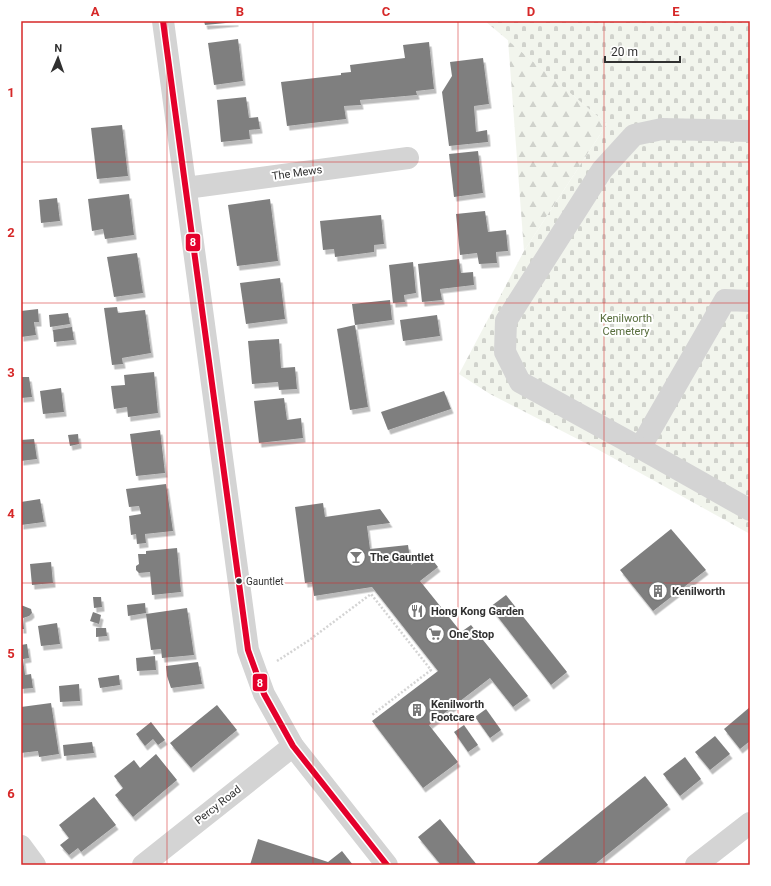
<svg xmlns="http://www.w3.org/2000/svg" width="771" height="886" viewBox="0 0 771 886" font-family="Roboto,sans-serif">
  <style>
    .forest { fill: url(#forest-firs) }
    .cemetery { fill: url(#cemetery-stones) }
    .building { fill: #7f7f7f; filter: url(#shadow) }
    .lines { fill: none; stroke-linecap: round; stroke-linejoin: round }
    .path { stroke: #d4d4d4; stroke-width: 2.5; stroke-dasharray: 2 2; stroke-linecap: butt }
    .minor { stroke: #d4d4d4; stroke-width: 22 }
    .bus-1-casing { stroke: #fff; stroke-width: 9 }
    .bus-1 { stroke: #e4002b; stroke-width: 6 }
    .grid { fill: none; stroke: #d62828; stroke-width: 1; stroke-opacity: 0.55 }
    .bus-dot { fill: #303030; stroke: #fff; stroke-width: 1.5 }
    .labels { text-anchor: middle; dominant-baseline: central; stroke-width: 4; stroke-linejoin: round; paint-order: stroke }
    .bus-label { font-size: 10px; fill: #303030; stroke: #fff; text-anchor: start }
    .street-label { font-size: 11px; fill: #303030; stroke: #fff }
    .park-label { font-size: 11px; fill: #576d3c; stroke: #fff }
    .poi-label { font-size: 11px; font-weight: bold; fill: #303030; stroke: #fff; text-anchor: start }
    .line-badge { stroke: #fff; stroke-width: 1.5 }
    .badge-label { font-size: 11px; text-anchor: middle; font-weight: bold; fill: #fff }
    .neatline { fill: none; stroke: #d62828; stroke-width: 1.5 }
    .grid-label { font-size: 13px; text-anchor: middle; font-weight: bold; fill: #d62828 }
  </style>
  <defs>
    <pattern id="forest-firs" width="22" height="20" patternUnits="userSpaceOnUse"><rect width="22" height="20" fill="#f2f5ed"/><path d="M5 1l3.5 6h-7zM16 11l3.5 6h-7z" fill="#d0d2cc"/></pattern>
    <pattern id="cemetery-stones" width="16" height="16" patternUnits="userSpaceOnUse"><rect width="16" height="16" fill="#f2f5ed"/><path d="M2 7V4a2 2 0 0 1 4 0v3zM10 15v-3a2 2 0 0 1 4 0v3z" fill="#d0d2cc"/></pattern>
    <filter id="shadow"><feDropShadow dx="2.5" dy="4.5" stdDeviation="0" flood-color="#0004"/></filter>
  </defs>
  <rect width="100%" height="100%" fill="#fff"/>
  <polygon class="forest" points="508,40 607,124 524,251"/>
  <polygon class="cemetery" points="485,21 750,21 750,534 597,449 490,394 459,374 524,251 607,124"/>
  <g class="building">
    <polygon points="204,21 236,21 236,22 205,25"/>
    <polygon points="238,39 243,81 214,85 208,43"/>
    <polygon points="429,42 434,89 416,91 417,95 360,100 361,105 344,106 346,119 287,126 281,82 341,75 341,73 351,72 350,65 405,58 403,45"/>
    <polygon points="483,58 489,104 474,106 476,132 487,130 488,142 449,146 442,92 452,76 450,62"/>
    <polygon points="246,97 249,118 258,117 260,129 249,130 250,139 221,142 217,100"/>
    <polygon points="122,125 128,176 97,179 91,128"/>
    <polygon points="478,151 483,193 454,197 449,154"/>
    <polygon points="129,194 134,235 105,239 103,229 92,231 88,199"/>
    <polygon points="57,198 60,221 41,223 39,200"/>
    <polygon points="270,199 278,261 237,266 228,205"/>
    <polygon points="485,211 488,232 506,230 508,251 496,252 497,263 479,264 477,253 460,255 456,214"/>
    <polygon points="381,215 384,244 374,245 374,252 335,257 334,249 323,250 320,221"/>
    <polygon points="137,253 143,293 114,297 107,257"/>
    <polygon points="459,259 461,273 473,272 474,285 440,289 442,300 422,302 418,264"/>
    <polygon points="413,262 416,293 404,295 405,302 393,303 389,265"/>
    <polygon points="280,278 285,319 246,324 240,283"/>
    <polygon points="390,300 392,320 355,325 352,304"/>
    <polygon points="117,307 118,313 145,310 151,353 122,358 123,364 112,365 104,308"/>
    <polygon points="38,309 39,322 34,322 36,335 21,337 21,311"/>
    <polygon points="68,313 70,324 50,327 49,315"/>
    <polygon points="437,315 440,336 403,341 400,320"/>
    <polygon points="355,325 368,407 350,410 337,329"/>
    <polygon points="72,327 74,340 54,342 53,330"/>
    <polygon points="279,339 281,368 295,367 297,389 279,390 278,382 252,384 248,341"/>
    <polygon points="154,372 158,413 128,417 127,407 114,409 111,386 125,385 124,375"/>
    <polygon points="21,377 29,377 32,397 21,398"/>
    <polygon points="61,388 64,412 43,414 40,391"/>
    <polygon points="444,391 451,409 388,430 381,412"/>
    <polygon points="284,398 287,420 301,418 303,438 259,443 254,401"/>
    <polygon points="160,430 165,473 136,476 130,434"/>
    <polygon points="78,434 79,444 70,446 68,435"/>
    <polygon points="34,439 37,459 21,461 21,440"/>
    <polygon points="166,484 173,531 145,534 146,543 137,544 136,534 131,535 129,516 141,514 139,506 129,507 126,489"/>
    <polygon points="40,499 44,522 21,525 21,502"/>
    <polygon points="323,503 325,517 380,509 390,523 367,526 370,549 408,545 411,565 427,553 438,567 420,581 461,632 471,625 528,696 513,707 490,678 429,725 458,762 423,788 372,721 438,671 372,587 314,596 312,582 305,583 295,507"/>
    <polygon points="671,529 706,570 653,611 620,570"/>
    <polygon points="177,548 181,592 152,595 150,572 139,573 136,570 136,566 139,564 138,554 146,554 146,551"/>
    <polygon points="51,562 53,583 32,585 30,564"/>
    <polygon points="506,595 567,672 551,685 490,607"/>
    <polygon points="93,597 101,597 102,607 94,608"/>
    <polygon points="145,603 146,613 128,616 127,605"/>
    <polygon points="21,605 31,609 32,613 29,616 23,618 24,629 21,629"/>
    <polygon points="187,608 194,655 162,658 161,649 151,650 146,614"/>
    <polygon points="93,612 101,615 99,624 90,621"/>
    <polygon points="57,623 60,644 41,646 38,626"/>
    <polygon points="96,628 106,628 107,636 96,637"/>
    <polygon points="27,644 29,658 23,659 25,675 31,674 33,688 21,689 21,645"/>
    <polygon points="155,656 156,670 137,671 136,658"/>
    <polygon points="198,662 202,684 171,688 167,676 166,666"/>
    <polygon points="119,675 120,685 100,688 98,678"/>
    <polygon points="79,684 80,701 60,702 59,686"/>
    <polygon points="51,703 59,754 39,757 38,751 21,753 21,707"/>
    <polygon points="217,705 237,730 191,768 170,743"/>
    <polygon points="750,707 750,741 740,749 724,729"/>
    <polygon points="486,709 501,730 490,738 475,717"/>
    <polygon points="151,722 165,740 158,745 153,739 145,746 136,734"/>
    <polygon points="464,725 478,745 468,752 454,732"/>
    <polygon points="715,736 730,754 710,770 695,752"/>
    <polygon points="92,742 94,753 64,756 63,745"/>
    <polygon points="156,754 177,780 133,817 115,795 123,788 114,776 134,760 140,768"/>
    <polygon points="685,757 701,779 680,796 663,774"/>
    <polygon points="645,776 668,805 624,841 594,865 535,865"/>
    <polygon points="94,797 116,825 81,852 78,848 69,855 60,845 69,838 59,825"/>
    <polygon points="440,819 457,840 477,865 441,865 418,837"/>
    <polygon points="258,839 328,862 342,851 353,865 250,865"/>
  </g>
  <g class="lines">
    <polyline class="path" points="277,661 308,641 371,594 431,670 372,715"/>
    <g class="minor">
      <polyline points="163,21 248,650 264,694 293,746 387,865"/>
      <polyline points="750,131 662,129 634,135 602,170 506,321 505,352 520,382 640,448 725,300 750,301"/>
      <polyline points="186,188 408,158"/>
      <polyline points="640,448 750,510"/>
      <polyline points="21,846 35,865"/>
      <polyline points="143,865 293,746"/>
      <polyline points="696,865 750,823"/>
    </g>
    <defs>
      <polyline id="bus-1" points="163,21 248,650 264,694 293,746 387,865"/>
    </defs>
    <use href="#bus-1" class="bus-1-casing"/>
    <use href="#bus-1" class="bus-1"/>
  </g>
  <path class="grid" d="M167,21V865M313,21V865M458,21V865M604,21V865M21,162H750M21,303H750M21,443H750M21,583H750M21,724H750"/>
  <defs>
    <symbol id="bar-ring" viewBox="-11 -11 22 22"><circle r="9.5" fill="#fff" stroke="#787878" stroke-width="1.5"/><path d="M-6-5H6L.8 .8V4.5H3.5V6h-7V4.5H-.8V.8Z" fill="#787878"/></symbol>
    <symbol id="building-ring" viewBox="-11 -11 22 22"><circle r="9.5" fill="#fff" stroke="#787878" stroke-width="1.5"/><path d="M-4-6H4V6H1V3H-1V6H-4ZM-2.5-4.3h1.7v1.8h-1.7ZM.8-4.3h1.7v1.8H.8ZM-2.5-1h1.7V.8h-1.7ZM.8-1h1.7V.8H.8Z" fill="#787878"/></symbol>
    <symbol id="restaurant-ring" viewBox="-11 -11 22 22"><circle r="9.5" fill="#fff" stroke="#787878" stroke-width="1.5"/><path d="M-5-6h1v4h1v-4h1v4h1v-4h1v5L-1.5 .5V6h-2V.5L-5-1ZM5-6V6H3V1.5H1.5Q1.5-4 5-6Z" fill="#787878"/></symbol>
    <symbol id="supermarket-ring" viewBox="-11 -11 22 22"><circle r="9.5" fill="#fff" stroke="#787878" stroke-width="1.5"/><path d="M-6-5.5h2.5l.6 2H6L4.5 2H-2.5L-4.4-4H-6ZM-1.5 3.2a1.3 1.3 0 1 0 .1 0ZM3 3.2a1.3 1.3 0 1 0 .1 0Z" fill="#787878"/></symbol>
  </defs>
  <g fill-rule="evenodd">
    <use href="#bar-ring" x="345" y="546" width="22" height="22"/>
    <use href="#building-ring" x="647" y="580" width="22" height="22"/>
    <use href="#restaurant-ring" x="406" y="600" width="22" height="22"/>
    <use href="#supermarket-ring" x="424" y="623" width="22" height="22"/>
    <use href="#building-ring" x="406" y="699" width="22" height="22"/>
  </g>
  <circle class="bus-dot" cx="239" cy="581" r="3.5"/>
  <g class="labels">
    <g class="bus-label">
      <text x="246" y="581">Gauntlet</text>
    </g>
    <g class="street-label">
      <text transform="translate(297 173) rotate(-8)">The Mews</text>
      <text transform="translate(218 805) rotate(-38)">Percy Road</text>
    </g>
    <g class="park-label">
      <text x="626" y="318">Kenilworth<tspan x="626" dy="13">Cemetery</tspan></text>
    </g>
    <g class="poi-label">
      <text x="370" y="557">The Gauntlet</text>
      <text x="672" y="591">Kenilworth</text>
      <text x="431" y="611">Hong Kong Garden</text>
      <text x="449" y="634">One Stop</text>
      <text x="431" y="704">Kenilworth<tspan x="431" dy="13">Footcare</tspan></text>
    </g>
  </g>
  <g class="line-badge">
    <rect x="185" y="233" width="16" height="19" rx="4" fill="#e4002b"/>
    <rect x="252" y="673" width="16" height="19" rx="4" fill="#e4002b"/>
  </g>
  <g class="badge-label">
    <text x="193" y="246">8</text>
    <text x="260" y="687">8</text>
  </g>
  <rect width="771" height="886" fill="none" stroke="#ffffff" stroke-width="44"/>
  <g transform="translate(58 58) rotate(2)" stroke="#ffffff" stroke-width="3" paint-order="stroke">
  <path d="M0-3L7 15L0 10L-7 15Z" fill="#303030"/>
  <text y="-6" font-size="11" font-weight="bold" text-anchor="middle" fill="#303030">N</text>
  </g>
  <path d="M605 56v6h75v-6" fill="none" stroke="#303030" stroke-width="2"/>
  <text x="611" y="56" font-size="12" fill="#303030" stroke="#ffffff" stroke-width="3" paint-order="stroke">20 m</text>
  <rect x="22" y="22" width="727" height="842" class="neatline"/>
  <g class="grid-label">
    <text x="95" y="16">A</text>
    <text x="240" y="16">B</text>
    <text x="386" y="16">C</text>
    <text x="531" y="16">D</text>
    <text x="676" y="16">E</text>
    <text x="11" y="97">1</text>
    <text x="11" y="237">2</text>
    <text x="11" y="377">3</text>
    <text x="11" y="518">4</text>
    <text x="11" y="658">5</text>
    <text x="11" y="798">6</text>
  </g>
</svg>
